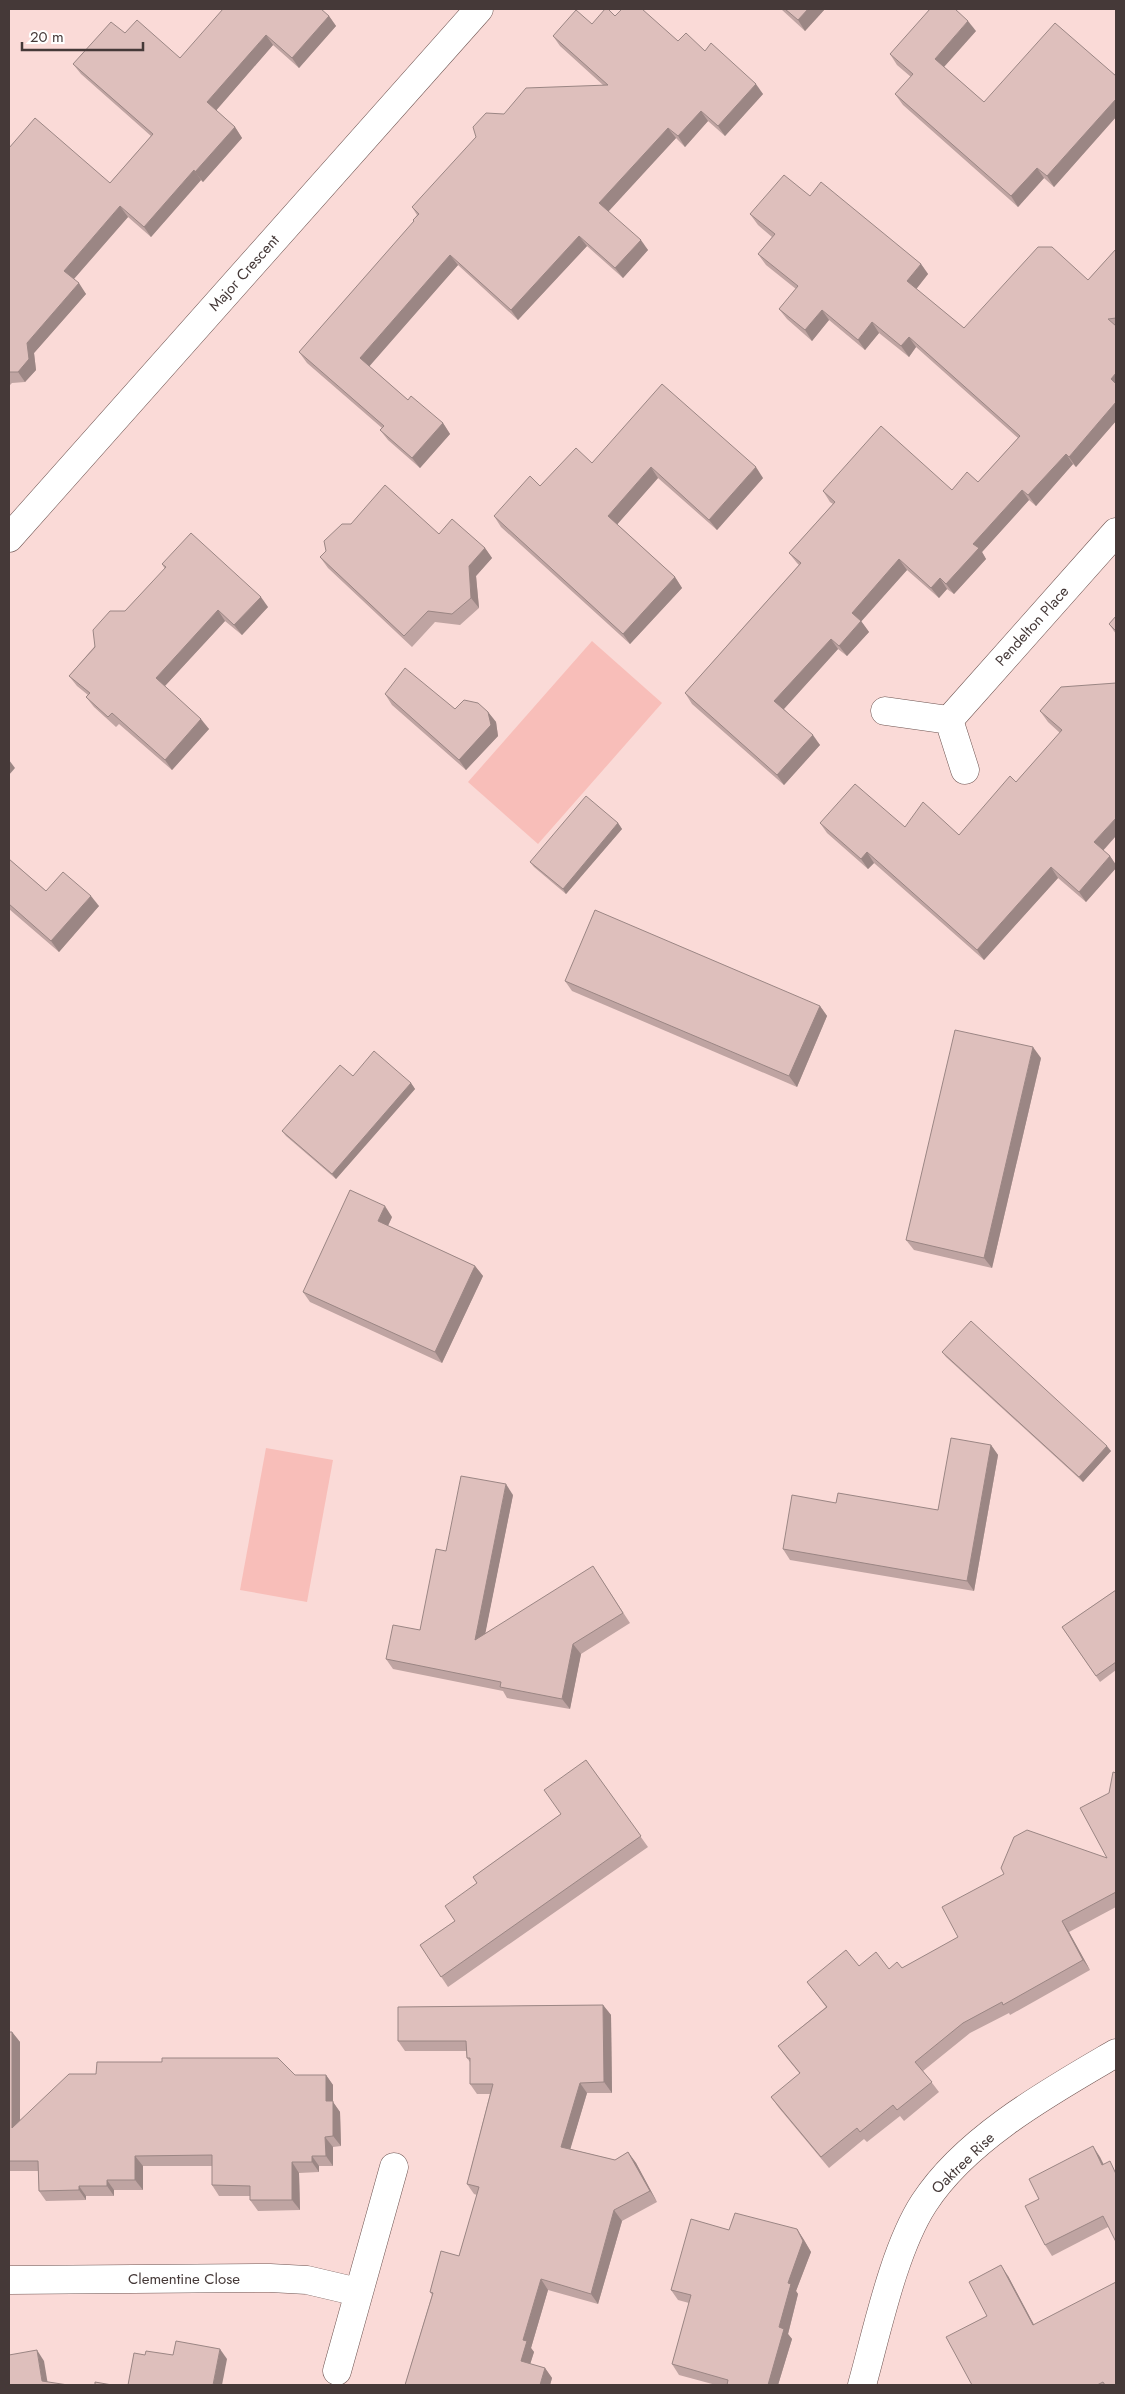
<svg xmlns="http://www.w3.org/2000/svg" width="1125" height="2394" viewBox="0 0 1125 2394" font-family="Jost,sans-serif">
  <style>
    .green { fill: #f8beb9 }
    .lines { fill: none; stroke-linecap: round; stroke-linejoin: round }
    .minor-casing { stroke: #6e5451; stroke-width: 29 }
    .minor { stroke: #fff; stroke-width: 28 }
    .wall { fill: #bfa4a2 }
    .shaded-wall { fill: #9b8684 }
    .building { fill: #debfbc; stroke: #9b8684 }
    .labels { text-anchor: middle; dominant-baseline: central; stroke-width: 4; stroke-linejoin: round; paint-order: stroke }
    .street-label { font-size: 15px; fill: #453938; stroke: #fff }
  </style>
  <rect width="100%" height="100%" fill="#fadad7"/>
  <g class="green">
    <polygon points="592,641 662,703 538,844 468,782"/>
    <polygon points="266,1448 333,1460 307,1602 240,1590"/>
  </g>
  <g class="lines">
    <defs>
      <g id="minor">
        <polyline points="9,538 479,9"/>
        <polyline points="885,711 949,720 965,770"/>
        <polyline points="949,720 1116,532"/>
        <polyline points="9,2280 270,2278 307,2280 358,2292"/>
        <polyline points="337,2371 394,2167"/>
        <path d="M862,2385C877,2331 894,2249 924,2203C966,2138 1051,2091 1116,2053"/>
      </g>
    </defs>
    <use href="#minor" class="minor-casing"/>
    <use href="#minor" class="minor"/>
  </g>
  <g class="wall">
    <polygon points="781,9 825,9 805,31"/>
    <polygon points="329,16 336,26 299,68 273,45 216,110 235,127 242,138 203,182 201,180 151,237 128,217 74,279 86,294 34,353 36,370 25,382 12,383 9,386 9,148 110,183 151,136 81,74 73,64 125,33 180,58"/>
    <polygon points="615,16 678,41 705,51 763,94 725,136 708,121 685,147 676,138 608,212 648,250 623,278 587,246 518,320 458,265 369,366 408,400 443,423 450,434 420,468 388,440 380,430 382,428 307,363 299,352 414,222 413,220 417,215 412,207 504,114 603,85 560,46 553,36 592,24"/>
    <polygon points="976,31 944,67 984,102 1116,76 1116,117 1054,187 1044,178 1018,207 903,105 895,94 911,77 897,65 890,54"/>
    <polygon points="810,196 921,264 928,274 916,289 964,328 1088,280 1116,249 1116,421 1076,467 1073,464 1036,506 1029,500 982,552 986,559 954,594 947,589 939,598 907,570 861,621 869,632 847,656 838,649 784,709 820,745 784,785 692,704 685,693 799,565 797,563 789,553 833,504 830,502 823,491 952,490 978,482 1018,438 916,347 909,357 879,333 865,350 829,320 812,341 787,319 779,309 796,289 766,265 758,254 772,237 758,225 750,214"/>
    <polygon points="592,463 763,478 717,530 658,478 617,524 675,577 682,588 630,644 501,527 494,516 540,486"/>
    <polygon points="439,534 485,548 492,558 476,576 479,608 460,625 435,622 412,647 328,568 320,557"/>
    <polygon points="162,564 268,607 242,635 225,621 165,686 209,729 172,770 119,724 116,727 94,707 86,697 88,695 77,686 69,676 125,611 165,569"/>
    <polygon points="1116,616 1116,634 1109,624"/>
    <polygon points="1061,687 1103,850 1110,856 1116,865 1116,868 1086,902 1058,878 984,960 874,863 868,869 827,833 820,823 905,827 959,835 1016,782 1060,733 1048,722 1040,711"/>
    <polygon points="385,694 455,709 488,712 496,722 498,736 466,770 392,705"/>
    <polygon points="618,823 622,829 566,894 534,867 530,862"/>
    <polygon points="9,859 46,891 99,906 59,952 9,909"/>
    <polygon points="565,981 820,1006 827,1016 797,1087 572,991"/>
    <polygon points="1041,1058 992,1268 914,1250 906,1240"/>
    <polygon points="353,1076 411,1083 415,1089 336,1179 286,1136 282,1131"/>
    <polygon points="392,1217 388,1226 475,1266 483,1276 442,1363 310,1302 303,1292"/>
    <polygon points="942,1352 1111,1451 1083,1482 946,1357"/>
    <polygon points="991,1445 998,1455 974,1591 790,1560 783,1549 836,1503 938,1510"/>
    <polygon points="513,1495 485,1633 600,1577 630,1623 581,1654 570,1709 507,1698 503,1691 393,1669 386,1659 420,1630 446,1551"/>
    <polygon points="1116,1590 1116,1670 1100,1682 1062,1627"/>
    <polygon points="586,1760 648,1847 448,1987 420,1945 455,1921 477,1884 473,1877 561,1814"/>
    <polygon points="1116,1773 1116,1907 1069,1932 1090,1970 1010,2015 1009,2013 970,2033 923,2071 939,2092 904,2121 900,2116 867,2142 864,2139 829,2168 779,2108 771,2097 800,2074 786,2057 778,2046 826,2007 807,1982 859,1966 889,1969 902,1968 1107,1858 1109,1793"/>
    <polygon points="603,2005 611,2015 612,2093 587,2093 570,2149 615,2160 628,2152 636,2163 657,2202 622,2221 598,2304 548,2290 531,2348 534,2352 530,2364 545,2368 552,2378 550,2385 405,2385 432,2295 430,2292 441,2251 459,2256 477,2195 474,2194 467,2184 490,2094 477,2094 470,2084 470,2062 467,2058 466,2051 405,2051 398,2041 398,2007"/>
    <polygon points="9,2032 12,2032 20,2042 20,2121 295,2075 326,2075 333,2085 333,2102 340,2112 341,2146 333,2147 333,2166 319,2166 319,2172 299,2173 300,2210 258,2211 250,2200 250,2196 219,2196 212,2185 212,2166 143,2166 143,2190 114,2190 114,2196 86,2196 86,2200 46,2201 39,2191 38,2171 9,2171"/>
    <polygon points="1100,2157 1108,2227 1052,2256 1045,2245 1039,2199"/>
    <polygon points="797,2229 804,2240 811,2252 796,2291 798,2294 788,2334 792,2339 778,2385 716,2385 679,2375 672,2364 689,2303 678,2300 671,2290 729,2230"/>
    <polygon points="1008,2276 1034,2325 1116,2385 972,2385 987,2316"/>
  </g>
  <g class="shaded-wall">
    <polygon points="808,9 825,9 805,31 798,20"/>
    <polygon points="329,16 336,26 299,68 292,58"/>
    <polygon points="968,21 976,31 942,69 935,59"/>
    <polygon points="266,35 273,45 214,113 207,102"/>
    <polygon points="756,84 763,94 725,136 718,126"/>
    <polygon points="1116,99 1116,117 1054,187 1047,176"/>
    <polygon points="701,111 708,121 685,147 678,136"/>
    <polygon points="235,127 242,138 203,182 195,172"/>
    <polygon points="668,128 676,138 606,214 599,203"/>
    <polygon points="1037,168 1044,178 1018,207 1011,196"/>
    <polygon points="194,170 201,180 151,237 144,227"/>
    <polygon points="120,206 128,217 72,281 64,271"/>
    <polygon points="579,236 587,246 518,320 511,310"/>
    <polygon points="641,240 648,250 623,278 615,268"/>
    <polygon points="450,255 458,265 367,369 360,358"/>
    <polygon points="921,264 928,274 914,292 907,281"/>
    <polygon points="79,283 86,294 34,353 36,370 25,382 18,372 27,343"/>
    <polygon points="822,310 829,320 812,341 805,330"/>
    <polygon points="872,322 879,333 865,350 858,340"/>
    <polygon points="909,337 916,347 909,357 901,346"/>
    <polygon points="1116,373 1116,387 1111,379"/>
    <polygon points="1116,402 1116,421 1076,467 1069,457"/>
    <polygon points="443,423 450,434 420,468 412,458"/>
    <polygon points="1066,454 1073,464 1036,506 1028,495"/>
    <polygon points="651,467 658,478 615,527 608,516"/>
    <polygon points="756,467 763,478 717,530 709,520"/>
    <polygon points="1022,490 1029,500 982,552 986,559 954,594 946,584 973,544"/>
    <polygon points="485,548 492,558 476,576 479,608 471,598 469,566"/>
    <polygon points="899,559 907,570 859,624 852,613"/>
    <polygon points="675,577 682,588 630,644 623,634"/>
    <polygon points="940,578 947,589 939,598 931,588"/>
    <polygon points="261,597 268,607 242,635 234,625"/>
    <polygon points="218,610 225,621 163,688 156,678"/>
    <polygon points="861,621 869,632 847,656 839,646"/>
    <polygon points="831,639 838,649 782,711 774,701"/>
    <polygon points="488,712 496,722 498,736 466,770 459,760"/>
    <polygon points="201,719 209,729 172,770 165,760"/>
    <polygon points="813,735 820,745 784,785 777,775"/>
    <polygon points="9,760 15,768 9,775"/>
    <polygon points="1116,818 1116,836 1101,853 1094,842"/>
    <polygon points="618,823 622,829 566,894 563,889"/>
    <polygon points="867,852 874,863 868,869 861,859"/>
    <polygon points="1110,856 1116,865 1116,868 1086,902 1079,892"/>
    <polygon points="1051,867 1058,878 984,960 977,950"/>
    <polygon points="91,896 99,906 59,952 51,941"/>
    <polygon points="820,1006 827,1016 797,1087 789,1076"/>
    <polygon points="1033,1047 1041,1058 992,1268 984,1258"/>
    <polygon points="411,1083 415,1089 336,1179 332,1174"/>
    <polygon points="385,1206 392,1217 385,1232 378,1221"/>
    <polygon points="475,1266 483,1276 442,1363 435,1352"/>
    <polygon points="991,1445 998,1455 974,1591 967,1581"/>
    <polygon points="1107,1446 1111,1451 1083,1482 1079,1477"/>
    <polygon points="506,1484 513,1495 482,1650 475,1640"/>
    <polygon points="573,1644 581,1654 570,1709 562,1699"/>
    <polygon points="1062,1921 1069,1932 1090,1970 1083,1960"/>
    <polygon points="603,2005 611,2015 612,2093 604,2082"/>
    <polygon points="12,2032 20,2042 20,2138 12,2128"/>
    <polygon points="326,2075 333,2085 333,2102 340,2112 341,2146 333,2136 326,2101"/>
    <polygon points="580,2083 587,2093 568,2157 561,2147"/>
    <polygon points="325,2137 333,2147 333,2166 326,2156"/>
    <polygon points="1093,2146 1100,2157 1109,2175 1102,2165"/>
    <polygon points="628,2152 636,2163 657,2202 650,2191"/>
    <polygon points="135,2156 143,2166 143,2190 135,2180"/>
    <polygon points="312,2156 319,2166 319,2172 312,2162"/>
    <polygon points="292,2162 299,2173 300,2210 292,2200"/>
    <polygon points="107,2180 114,2190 114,2196 107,2186"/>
    <polygon points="79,2186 86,2196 86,2200 79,2190"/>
    <polygon points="614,2210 622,2221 598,2304 591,2294"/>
    <polygon points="797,2229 804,2240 811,2252 796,2291 798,2294 788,2334 792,2339 778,2385 768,2385 788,2283"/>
    <polygon points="1001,2265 1008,2276 1040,2336 1033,2325"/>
    <polygon points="541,2279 548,2290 531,2348 534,2352 528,2371 521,2361 523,2340"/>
    <polygon points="220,2349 227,2359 222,2385 213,2385"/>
    <polygon points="37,2350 44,2361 48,2385 42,2381"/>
    <polygon points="545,2368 552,2378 550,2385 540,2385"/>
  </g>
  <g class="building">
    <polygon points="223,9 321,9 329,16 292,58 266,35 207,102 235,127 195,172 194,170 144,227 120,206 64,271 79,283 27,343 29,359 18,372 9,372 9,148 35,118 110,183 153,134 73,64 111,22 125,33 137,20 180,58"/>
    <polygon points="605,9 608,9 615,16 622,9 642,9 678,41 686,33 705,51 711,43 756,84 718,126 701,111 678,136 668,128 599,203 641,240 615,268 579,236 511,310 450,255 360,358 408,400 411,396 443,423 412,458 380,430 384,426 299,352 414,221 413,220 419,214 412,207 476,137 473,127 486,113 504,114 526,88 608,85 553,36 576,10 592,24"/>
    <polygon points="785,9 808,9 798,20"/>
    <polygon points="930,9 955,9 968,21 935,59 984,102 1055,23 1116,76 1116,99 1047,176 1037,168 1011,196 895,94 913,74 890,54"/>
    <polygon points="784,175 810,196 821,182 921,264 907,281 964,328 1038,247 1052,247 1088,280 1116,249 1116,318 1108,319 1116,326 1116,373 1111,379 1116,384 1116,402 1069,457 1066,454 1028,495 1022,490 973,544 979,548 946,584 940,578 931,588 899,559 852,613 861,621 839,646 831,639 774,701 813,735 777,775 685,693 801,563 789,553 835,502 823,491 881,426 952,490 967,472 978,482 1020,436 909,337 901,346 872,322 858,340 822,310 805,330 779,309 798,286 758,254 775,234 750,214"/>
    <polygon points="662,384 756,467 709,520 651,467 608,516 675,577 623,634 494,516 530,476 540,486 576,448 592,463"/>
    <polygon points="385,485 439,534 452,519 485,548 469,566 471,598 452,614 428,611 404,636 320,557 326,551 324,541 342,524 351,524"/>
    <polygon points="191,533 261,597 234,625 218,610 156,678 201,719 165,760 112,713 108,717 86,697 90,693 69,676 95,647 93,630 110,611 125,611 166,567 162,564"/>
    <polygon points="1116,616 1116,631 1109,624"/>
    <polygon points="405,668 455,709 464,700 478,703 488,712 491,725 459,760 385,694"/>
    <polygon points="1116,683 1116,818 1094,842 1110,856 1079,892 1051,867 977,950 867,852 861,859 820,823 855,784 905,827 923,802 959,835 1010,776 1016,782 1062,730 1040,711 1061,687"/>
    <polygon points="586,796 618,823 563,889 530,862"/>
    <polygon points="9,859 46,891 63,872 91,896 51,941 9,904"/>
    <polygon points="595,910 820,1006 789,1076 565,981"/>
    <polygon points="955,1030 1033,1047 984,1258 906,1240"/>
    <polygon points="374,1051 411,1083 332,1174 282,1131 340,1065 353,1076"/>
    <polygon points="350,1190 385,1206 378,1221 475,1266 435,1352 303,1292"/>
    <polygon points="971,1321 1107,1446 1079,1477 942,1352"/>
    <polygon points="951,1438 991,1445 967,1581 783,1549 792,1495 836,1503 838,1493 938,1510"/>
    <polygon points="461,1476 506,1484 475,1640 593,1566 623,1613 573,1644 562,1699 500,1687 501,1682 386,1659 393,1625 420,1630 436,1549 446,1551"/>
    <polygon points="1116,1590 1116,1662 1096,1676 1062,1627"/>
    <polygon points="586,1760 641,1836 441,1977 420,1945 455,1921 445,1906 477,1883 473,1877 561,1814 544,1790"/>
    <polygon points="1113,1772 1116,1773 1116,1892 1062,1921 1083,1960 1003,2005 1002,2002 963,2023 915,2062 932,2082 897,2110 893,2105 860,2132 857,2128 821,2157 771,2097 800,2073 778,2046 827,2007 807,1982 846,1950 859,1966 876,1952 889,1969 897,1962 902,1968 958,1937 942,1907 1004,1874 1001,1868 1014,1837 1027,1830 1107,1858 1080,1808 1109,1793"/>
    <polygon points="603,2005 604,2082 580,2083 561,2147 615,2160 628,2152 650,2191 614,2210 591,2294 541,2279 523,2340 527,2341 521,2361 545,2368 540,2385 405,2385 433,2293 430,2292 441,2251 459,2256 479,2187 467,2184 493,2084 470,2084 470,2058 467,2058 466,2041 398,2041 398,2007"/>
    <polygon points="9,2032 12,2032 12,2128 69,2074 96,2074 97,2062 162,2062 162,2058 278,2058 295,2075 326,2075 326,2101 333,2101 333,2136 325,2137 326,2156 312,2156 312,2162 292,2162 292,2200 250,2200 250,2186 212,2185 212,2155 135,2156 135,2180 107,2180 107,2186 79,2186 79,2190 39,2191 38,2161 9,2161"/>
    <polygon points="1093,2146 1102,2165 1110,2161 1116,2174 1116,2242 1103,2216 1045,2245 1025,2206 1039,2199 1029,2179"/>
    <polygon points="735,2213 797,2229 803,2241 788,2283 791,2284 779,2327 784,2329 768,2385 727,2385 728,2380 672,2364 691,2295 671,2290 691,2219 729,2230"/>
    <polygon points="1001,2265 1033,2325 1116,2282 1116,2385 1105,2385 1103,2382 1097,2385 972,2385 946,2337 987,2316 969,2282"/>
    <polygon points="176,2341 220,2349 213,2385 128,2385 134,2353 145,2355 146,2351 173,2355"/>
    <polygon points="37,2350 42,2381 68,2385 9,2385 9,2355"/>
    <polygon points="95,2382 112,2385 95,2385"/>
  </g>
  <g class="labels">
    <g class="street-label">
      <text transform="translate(244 273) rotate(-48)">Major Crescent</text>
      <text transform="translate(1032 626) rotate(-48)">Pendelton Place</text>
      <text transform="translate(963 2163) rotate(-44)">Oaktree Rise</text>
      <text x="184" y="2279">Clementine Close</text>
    </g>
  </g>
  <rect width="1125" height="2394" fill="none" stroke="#453938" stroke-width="20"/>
  <path d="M22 42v8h121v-8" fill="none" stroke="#453938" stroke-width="2.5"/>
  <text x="30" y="42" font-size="15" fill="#453938" stroke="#ffffff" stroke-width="4" paint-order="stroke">20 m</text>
</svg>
